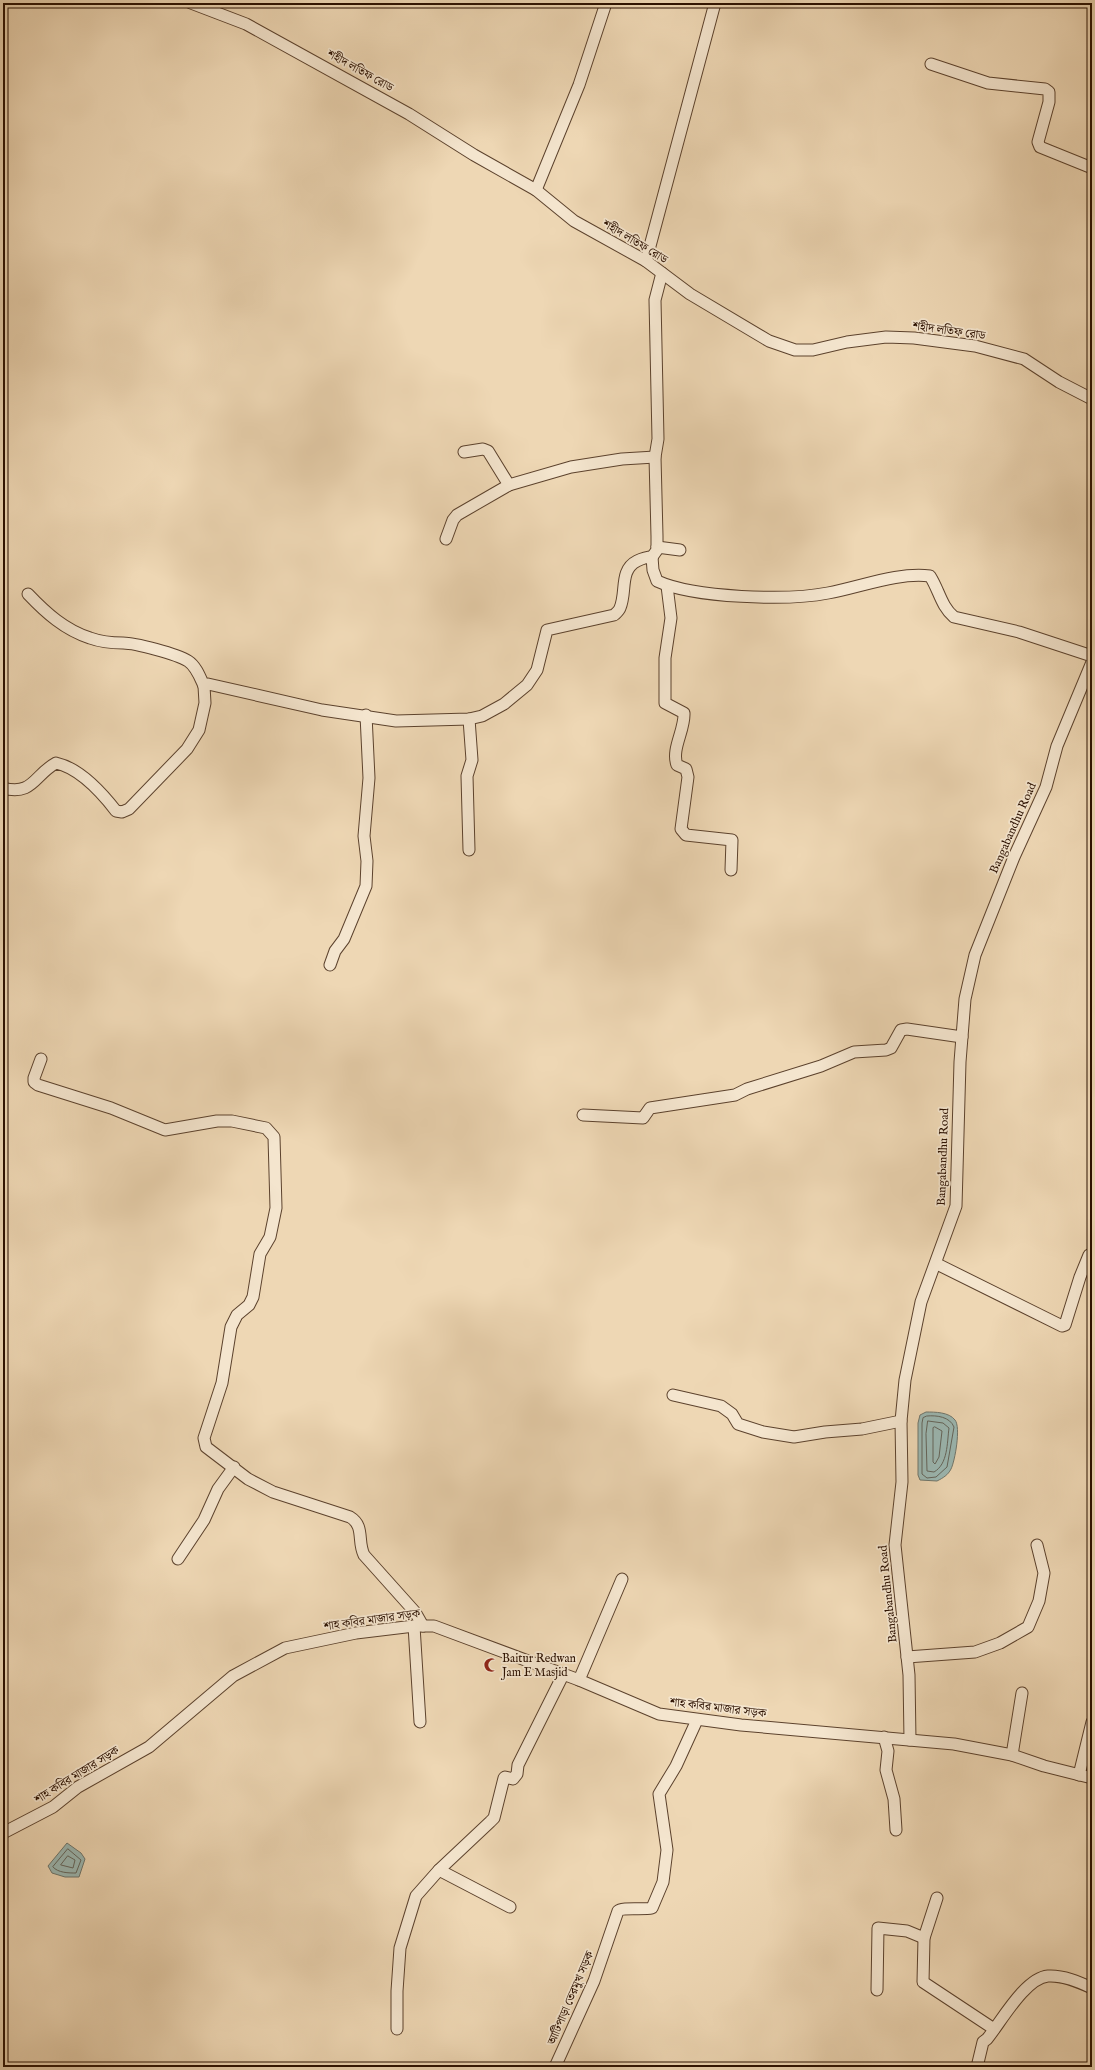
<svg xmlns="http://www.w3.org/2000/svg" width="1095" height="2070" viewBox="0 0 1095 2070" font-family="'IM FELL English','Noto Serif Bengali',serif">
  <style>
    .water { fill: #9bb8b3; stroke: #6e756b }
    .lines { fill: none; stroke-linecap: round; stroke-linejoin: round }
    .shore { stroke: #63645a; stroke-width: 1 }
    .minor-casing { stroke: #5c422d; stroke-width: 13 }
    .minor { stroke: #f4e5ce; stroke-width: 11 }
    .labels { text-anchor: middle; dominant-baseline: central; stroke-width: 3.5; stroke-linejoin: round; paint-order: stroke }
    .street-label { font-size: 12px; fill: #2b1000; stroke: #f4e5ce }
    .poi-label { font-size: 12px; fill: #2b1000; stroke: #f4e5ce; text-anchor: start }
  </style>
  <rect width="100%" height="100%" fill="#eed7b4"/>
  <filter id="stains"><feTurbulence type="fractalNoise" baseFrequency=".005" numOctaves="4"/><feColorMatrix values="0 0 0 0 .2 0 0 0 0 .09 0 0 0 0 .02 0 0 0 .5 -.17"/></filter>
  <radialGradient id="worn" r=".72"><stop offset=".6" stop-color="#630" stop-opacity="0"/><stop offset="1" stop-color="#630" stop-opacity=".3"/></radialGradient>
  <g class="water">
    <path d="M926,1412C935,1412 949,1412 955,1420C961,1427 955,1461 951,1469C948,1475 943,1478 937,1481L920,1480L918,1475V1423L920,1415Z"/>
    <polygon points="67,1843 81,1853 85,1859 79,1877 65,1877 52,1873 48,1866"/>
  </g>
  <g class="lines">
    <g class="shore">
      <path d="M927,1416C937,1415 950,1417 954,1427L947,1467L936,1477L927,1478L922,1474V1423L923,1418Z"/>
      <path d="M928,1421L943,1423L949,1428C947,1443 948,1464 934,1472L927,1471L926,1434Z"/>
      <polygon points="935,1427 942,1431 939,1457 935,1464 933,1462 933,1428"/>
      <path d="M68,1849L81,1860L76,1873C69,1873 58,1873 53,1867Z"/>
      <polygon points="68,1856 75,1860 73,1868 61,1865"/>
    </g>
    <defs>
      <g id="minor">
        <polyline points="191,3 246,24 409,114 474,155 536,190 574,221 646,261 690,294 769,341 795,350 813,350 847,342 886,337 914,338 975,346 1024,359 1059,382 1092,399"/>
        <polyline points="931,64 988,83 1045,89 1049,92 1049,102 1038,142 1040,147 1092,168"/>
        <polyline points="536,190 579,85 606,3"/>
        <polyline points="646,261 715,3"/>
        <polyline points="464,452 483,449 488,451 509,485 571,467 622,459 655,457"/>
        <polyline points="446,539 453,520 457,515 509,485"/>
        <polyline points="657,547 680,550"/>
        <polyline points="652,557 657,550 657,536 655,457 658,439 655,300 662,273"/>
        <path d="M667,586L671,618L665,658V703L684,713C685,730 671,749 677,765L686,769L688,777L681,829L686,835L732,840L731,870"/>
        <path d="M28,594C46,613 65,630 90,638C101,642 111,643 123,643C135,643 177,654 188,661C196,666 200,677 204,686"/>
        <path d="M3,788C33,796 34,775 56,763C79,768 102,793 116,811L122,812L129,809L187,749L199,730L205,703L204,686L208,684L322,710L396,721L469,719L482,716L504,704L527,685L537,670L547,630L614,615C616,613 619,611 620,608C627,592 619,570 637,561C643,558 646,557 652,557L653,570L657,581C694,598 788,601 828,593C861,587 897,572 930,576C939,590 941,606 954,617L1019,632L1092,656"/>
        <polyline points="469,850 467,776 472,760 469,719"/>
        <polyline points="330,965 335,951 344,939 366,886 367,861 364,836 369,778 366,715"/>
        <path d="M41,1059L34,1078V1082L38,1085L111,1108L165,1130L217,1121H232L266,1128L274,1137L276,1208L270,1237L260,1254L253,1297L249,1305L237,1315L231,1327L222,1383L204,1438L206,1447L248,1479L273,1492L350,1517C365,1526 357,1541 364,1555L415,1612L423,1626"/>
        <polyline points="583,1115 643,1118 650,1108 735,1095 747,1089 821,1066 854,1052 886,1050 891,1048 901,1030 907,1029 962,1037"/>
        <polyline points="937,1264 1062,1326 1065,1325 1080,1277 1089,1255 1092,1254"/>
        <polyline points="673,1395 721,1406 732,1414 738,1424 763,1432 794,1437 825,1432 862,1429 901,1421"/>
        <polyline points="178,1559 204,1520 218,1489 234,1467"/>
        <polyline points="414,1626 420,1722"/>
        <polyline points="907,1657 975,1652 1000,1643 1028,1627 1039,1601 1044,1573 1037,1545"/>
        <polyline points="579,1680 622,1579"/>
        <polyline points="884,1737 888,1751 886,1770 894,1799 896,1830"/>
        <polyline points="910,1740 909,1675 895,1545 902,1482 901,1421 905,1380 921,1302 956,1206 960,1062 965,999 975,955 1014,857 1046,787 1057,746 1092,662"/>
        <polyline points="1012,1755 1022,1693"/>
        <polyline points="1079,1775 1092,1722"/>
        <polyline points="3,1833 53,1807 78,1787 149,1747 233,1676 285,1648 356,1633 414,1626 434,1626 579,1680 659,1714 741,1725 954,1744 1012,1755 1044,1766 1092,1778"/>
        <polyline points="439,1870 510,1907"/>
        <polyline points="937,1898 924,1938 923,1982 994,2029"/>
        <polyline points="877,1990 878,1928 907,1931 924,1938"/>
        <polyline points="397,2029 397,1991 400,1948 416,1896 439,1870 490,1822 494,1818 504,1778 505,1777 513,1779 517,1774 518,1765 563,1675"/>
        <path d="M555,2067L594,1981L618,1911C622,1907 643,1910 652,1908L663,1882L667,1850L659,1794L676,1766L697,1720"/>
        <path d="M977,2067L983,2042L987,2039C1001,2022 1025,1978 1048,1976C1063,1975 1079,1982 1092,1988"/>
      </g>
    </defs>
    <use href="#minor" class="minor-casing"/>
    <use href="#minor" class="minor"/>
  </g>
  <defs>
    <symbol id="mosque-bare" viewBox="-9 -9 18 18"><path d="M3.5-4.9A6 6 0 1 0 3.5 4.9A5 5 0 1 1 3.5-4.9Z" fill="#8f2418" stroke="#f4e5ce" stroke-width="2.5" paint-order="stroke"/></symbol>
  </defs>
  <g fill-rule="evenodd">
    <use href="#mosque-bare" x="481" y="1655" width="20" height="20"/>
  </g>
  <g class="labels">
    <g class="street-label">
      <text transform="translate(360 71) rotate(29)">শহীদ লতিফ রোড</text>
      <text transform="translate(635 242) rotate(31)">শহীদ লতিফ রোড</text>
      <text transform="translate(949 331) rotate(8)">শহীদ লতিফ রোড</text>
      <text transform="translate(1013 828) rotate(-66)">Bangabandhu Road</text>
      <text transform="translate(943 1157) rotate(-88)">Bangabandhu Road</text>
      <text transform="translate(888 1594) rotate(-96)">Bangabandhu Road</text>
      <text transform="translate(372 1620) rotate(-8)">শাহ কবির মাজার সড়ক</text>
      <text transform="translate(718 1708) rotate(7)">শাহ কবির মাজার সড়ক</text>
      <text transform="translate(77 1775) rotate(-32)">শাহ কবির মাজার সড়ক</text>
      <text transform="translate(571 1998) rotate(-67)">আটিপাড়া তেরমুখ সড়ক</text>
    </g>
    <g class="poi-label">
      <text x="502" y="1658">Baitur Redwan<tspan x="502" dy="14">Jam E Masjid</tspan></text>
    </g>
  </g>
  <rect width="1095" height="2070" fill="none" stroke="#eed7b4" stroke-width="16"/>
  <rect x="4" y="4" width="1087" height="2062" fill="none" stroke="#2b1000" stroke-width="2"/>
  <rect x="8" y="8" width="1079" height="2054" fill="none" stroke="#2b1000"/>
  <rect width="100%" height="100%" filter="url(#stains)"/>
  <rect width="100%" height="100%" fill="url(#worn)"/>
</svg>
